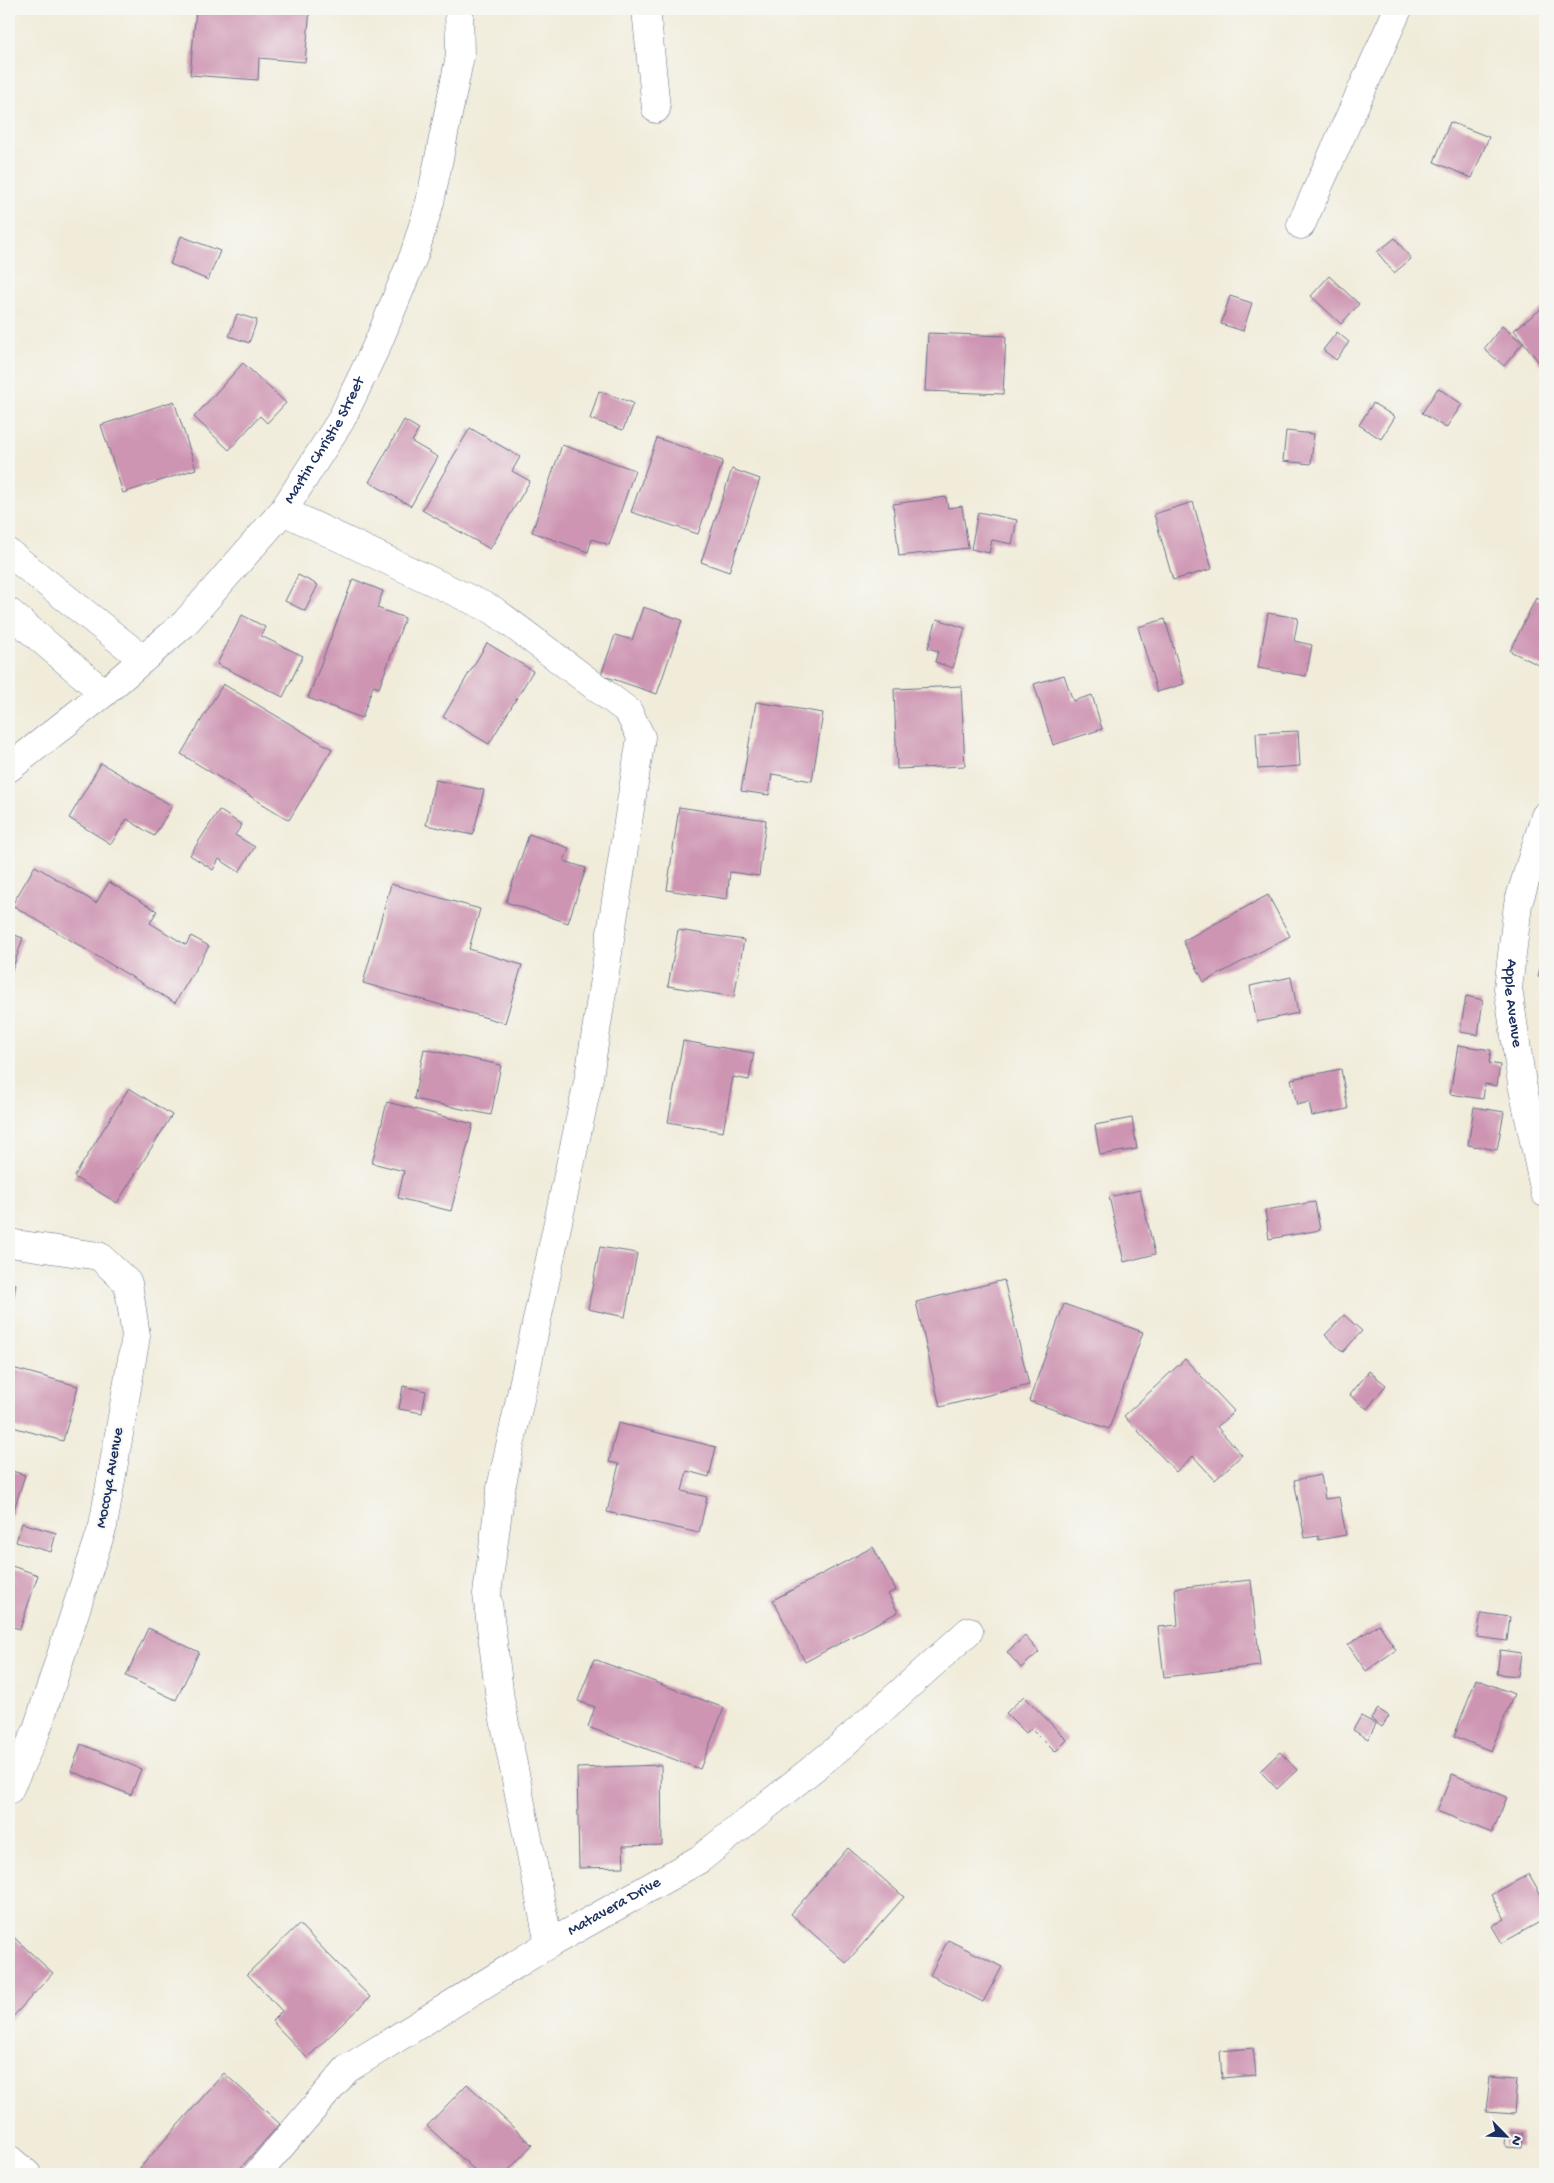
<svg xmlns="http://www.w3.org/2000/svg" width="1554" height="2183" viewBox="0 0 1554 2183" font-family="'Gochi Hand',sans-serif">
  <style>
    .building { fill: #ce95b2 }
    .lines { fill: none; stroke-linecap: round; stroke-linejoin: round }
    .minor-casing { stroke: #667189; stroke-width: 29 }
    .minor { stroke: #fff; stroke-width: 28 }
    .labels { text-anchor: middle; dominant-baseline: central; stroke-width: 4; stroke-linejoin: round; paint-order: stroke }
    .street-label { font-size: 16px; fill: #1b2f5e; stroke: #f6f6f2 }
  </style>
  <rect width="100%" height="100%" fill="#f6f6f2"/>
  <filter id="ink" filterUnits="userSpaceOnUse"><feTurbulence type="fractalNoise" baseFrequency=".02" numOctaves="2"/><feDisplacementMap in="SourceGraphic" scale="10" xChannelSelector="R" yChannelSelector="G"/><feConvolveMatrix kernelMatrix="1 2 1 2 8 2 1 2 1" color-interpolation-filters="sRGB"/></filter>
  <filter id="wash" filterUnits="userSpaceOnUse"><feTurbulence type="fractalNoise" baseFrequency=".0096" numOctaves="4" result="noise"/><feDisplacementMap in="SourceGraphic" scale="20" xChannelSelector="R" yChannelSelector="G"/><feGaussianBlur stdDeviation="1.12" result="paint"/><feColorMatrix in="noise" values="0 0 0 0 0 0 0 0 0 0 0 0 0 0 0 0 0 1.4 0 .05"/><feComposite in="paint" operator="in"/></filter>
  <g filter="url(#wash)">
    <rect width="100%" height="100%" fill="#f1ecda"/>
    <g id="blocks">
      <g class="building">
        <polygon points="196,9 310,9 305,62 259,58 258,80 190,75"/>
        <polygon points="1450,122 1489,137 1472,178 1434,162"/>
        <polygon points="181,236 220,251 208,280 170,264"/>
        <polygon points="1395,238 1411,259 1394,273 1377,252"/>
        <polygon points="1329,276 1359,304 1341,324 1311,296"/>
        <polygon points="1230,296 1252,303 1243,331 1221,324"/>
        <polygon points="1545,306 1545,362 1541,365 1514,330"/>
        <polygon points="237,314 257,320 249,343 229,336"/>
        <polygon points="1502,326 1523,343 1504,366 1484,349"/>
        <polygon points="1337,332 1349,342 1336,360 1323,350"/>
        <polygon points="928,333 1006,336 1003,394 925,391"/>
        <polygon points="243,363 286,403 267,423 260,416 229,450 194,417"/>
        <polygon points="1438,388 1462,404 1446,428 1422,413"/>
        <polygon points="599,391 633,403 623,430 590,419"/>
        <polygon points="174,401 196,469 123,493 101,425"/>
        <polygon points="1373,403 1395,417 1381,439 1359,425"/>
        <polygon points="404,420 419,429 412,442 438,457 411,506 369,482"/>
        <polygon points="470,428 520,457 512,471 530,481 490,549 422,510"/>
        <polygon points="1286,431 1314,434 1311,464 1283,461"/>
        <polygon points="657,438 723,461 698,534 631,512"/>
        <polygon points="562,445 635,470 609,545 592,539 588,552 532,532"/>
        <polygon points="732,469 760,479 729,572 701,562"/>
        <polygon points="946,497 948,508 962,506 968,548 899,556 893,504"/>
        <polygon points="1193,502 1212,569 1173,580 1154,514"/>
        <polygon points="978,512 1017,520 1012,544 992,540 989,553 971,549"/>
        <polygon points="298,575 318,585 305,611 285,601"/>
        <polygon points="353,579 383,591 377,608 405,618 379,688 373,686 362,718 308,698"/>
        <polygon points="1536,598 1545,602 1545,663 1543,667 1510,651"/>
        <polygon points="643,607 682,620 657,694 601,675 615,635 632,640"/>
        <polygon points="1268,613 1298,618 1294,641 1312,645 1306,676 1258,668"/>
        <polygon points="242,615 265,627 261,636 303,656 283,697 217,664"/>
        <polygon points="937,619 965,628 953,668 935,662 938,651 928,648"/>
        <polygon points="1165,619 1184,684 1157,692 1138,627"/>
        <polygon points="487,643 533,671 489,744 443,717"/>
        <polygon points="1064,675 1073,701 1092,695 1102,729 1053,745 1034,684"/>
        <polygon points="223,684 332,749 289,820 181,754"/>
        <polygon points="961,686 965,766 897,769 894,689"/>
        <polygon points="756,702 823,713 812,781 772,774 769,795 741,791"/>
        <polygon points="1298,731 1300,766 1258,769 1256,733"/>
        <polygon points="101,763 172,806 154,836 127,819 111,844 69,818"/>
        <polygon points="435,780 484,790 473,835 426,825"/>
        <polygon points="679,807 766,820 759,876 730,872 727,899 667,890"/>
        <polygon points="219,810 242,825 235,835 255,847 239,872 219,859 213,870 190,855"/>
        <polygon points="529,834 569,848 564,861 586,868 568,923 506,902"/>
        <polygon points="35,866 96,903 109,882 157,911 150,923 186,945 191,936 209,946 175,1003 12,905"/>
        <polygon points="391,884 480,909 469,949 522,965 505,1023 363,983"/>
        <polygon points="1268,895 1290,936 1204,982 1183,941"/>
        <polygon points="678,930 744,940 734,997 668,986"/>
        <polygon points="9,933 23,938 9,979"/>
        <polygon points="1545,950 1545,978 1538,976"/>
        <polygon points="1291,977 1298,1013 1257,1022 1250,986"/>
        <polygon points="1466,996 1483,1000 1478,1035 1460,1032"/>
        <polygon points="683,1041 754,1053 749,1080 733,1077 723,1132 668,1122"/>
        <polygon points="1458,1045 1491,1050 1489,1063 1500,1065 1497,1086 1485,1084 1483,1099 1450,1094"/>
        <polygon points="424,1049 501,1065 491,1115 414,1099"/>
        <polygon points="1341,1069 1348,1109 1312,1116 1309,1102 1297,1105 1291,1079"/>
        <polygon points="129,1088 172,1115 117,1203 74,1177"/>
        <polygon points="387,1102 473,1124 451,1211 398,1198 404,1171 372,1163"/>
        <polygon points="1474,1107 1504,1112 1497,1150 1468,1145"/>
        <polygon points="1132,1118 1137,1149 1100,1155 1095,1125"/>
        <polygon points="1140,1190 1155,1254 1124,1262 1109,1197"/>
        <polygon points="1315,1202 1320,1230 1269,1239 1265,1210"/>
        <polygon points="600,1247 637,1253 625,1317 588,1309"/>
        <polygon points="1004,1280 1029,1385 940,1407 916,1302"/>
        <polygon points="9,1283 16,1284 10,1319 9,1319"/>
        <polygon points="1064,1304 1143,1332 1109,1429 1029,1401"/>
        <polygon points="1344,1315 1362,1331 1343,1352 1325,1335"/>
        <polygon points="1185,1359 1234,1411 1217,1427 1242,1455 1215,1480 1193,1456 1176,1472 1124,1416"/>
        <polygon points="9,1367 78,1386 63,1441 9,1426"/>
        <polygon points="1369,1371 1386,1385 1367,1409 1350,1395"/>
        <polygon points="403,1386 426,1391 422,1413 399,1409"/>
        <polygon points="618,1423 716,1447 709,1477 687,1471 682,1491 707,1497 699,1533 607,1512 619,1464 609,1462"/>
        <polygon points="9,1470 25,1475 9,1525"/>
        <polygon points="1321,1475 1325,1499 1339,1497 1346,1535 1318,1540 1318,1536 1305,1538 1294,1480"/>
        <polygon points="22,1523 56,1533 51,1552 16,1542"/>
        <polygon points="873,1547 896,1590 888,1594 898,1612 805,1662 773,1600"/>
        <polygon points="9,1565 38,1575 20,1629 9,1626"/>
        <polygon points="1251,1580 1260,1666 1164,1677 1158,1627 1178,1625 1175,1588"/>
        <polygon points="1481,1613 1510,1617 1507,1641 1477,1637"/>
        <polygon points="1379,1624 1396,1650 1366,1671 1348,1645"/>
        <polygon points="148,1628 199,1652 176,1700 126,1676"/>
        <polygon points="1025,1636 1039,1652 1021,1668 1007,1652"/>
        <polygon points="1500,1650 1521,1653 1518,1676 1497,1674"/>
        <polygon points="594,1659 724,1708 700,1769 588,1727 595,1707 578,1701"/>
        <polygon points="1476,1679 1514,1694 1491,1751 1454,1736"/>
        <polygon points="1024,1696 1067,1740 1055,1752 1031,1728 1026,1733 1006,1713"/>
        <polygon points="1378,1709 1389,1716 1382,1727 1371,1719"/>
        <polygon points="1361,1716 1376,1724 1368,1739 1353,1730"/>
        <polygon points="81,1744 141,1769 131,1795 71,1771"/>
        <polygon points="1280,1752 1297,1770 1277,1789 1260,1771"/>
        <polygon points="661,1765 662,1845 623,1846 624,1867 579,1868 577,1768"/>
        <polygon points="1452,1774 1507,1797 1492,1833 1437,1811"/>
        <polygon points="848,1848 904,1897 846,1963 791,1914"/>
        <polygon points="1529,1874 1545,1902 1545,1919 1502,1943 1492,1926 1505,1919 1491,1895"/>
        <polygon points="299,1924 370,1997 307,2058 272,2021 282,2011 247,1974"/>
        <polygon points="9,1933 53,1973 9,2021"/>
        <polygon points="948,1940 1002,1967 983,2002 930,1975"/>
        <rect x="1542" y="1991" width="3" height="38"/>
        <polygon points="1253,2048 1256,2075 1222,2078 1220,2051"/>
        <polygon points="224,2073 280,2124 235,2174 146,2174 139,2169"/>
        <polygon points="1490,2077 1517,2079 1514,2114 1486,2112"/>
        <polygon points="467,2084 532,2145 505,2174 479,2174 427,2126"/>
        <polygon points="1506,2132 1523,2134 1521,2147 1505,2146"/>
      </g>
    </g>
  </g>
  <g filter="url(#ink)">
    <use href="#blocks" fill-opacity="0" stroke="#667189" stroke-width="1"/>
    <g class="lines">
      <defs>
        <g id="minor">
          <polyline points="646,9 656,109"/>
          <polyline points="1301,225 1398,9"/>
          <polyline points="283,511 493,610 628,711 641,737 589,1077 501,1488 487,1594 500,1699 549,1944"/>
          <polyline points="9,553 143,659"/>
          <polyline points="9,612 104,693"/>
          <path id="s1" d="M9,768L104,693L185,623L283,511L341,420L378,343L414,255L430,202L460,56L459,9"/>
          <path id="s2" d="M1545,816L1518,904L1508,988L1522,1084L1545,1193"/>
          <polyline points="9,1243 99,1256 128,1283 136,1336 103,1526 36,1732 9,1790"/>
          <polyline points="9,2159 27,2174"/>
          <path id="s3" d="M257,2174L347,2069L549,1944L700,1859L840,1747L969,1631"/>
        </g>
      </defs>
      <use href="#minor" class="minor-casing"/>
      <use href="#minor" class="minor"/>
    </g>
  </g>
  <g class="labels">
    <g class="street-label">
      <text stroke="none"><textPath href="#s1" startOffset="459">Martin Christie Street</textPath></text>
      <text stroke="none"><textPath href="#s2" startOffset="192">Apple Avenue</textPath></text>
      <text transform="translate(111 1478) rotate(-80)">Mocoya Avenue</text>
      <text stroke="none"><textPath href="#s3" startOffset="451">Matavera Drive</textPath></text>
    </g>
  </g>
  <rect width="1554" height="2183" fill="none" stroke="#f6f6f2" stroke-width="30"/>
  <g transform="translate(1506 2136) rotate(114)" stroke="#f6f6f2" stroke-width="4" paint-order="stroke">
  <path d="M0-4L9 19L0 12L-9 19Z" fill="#1b2f5e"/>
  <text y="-8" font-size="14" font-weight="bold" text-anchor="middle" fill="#1b2f5e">N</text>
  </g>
</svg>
